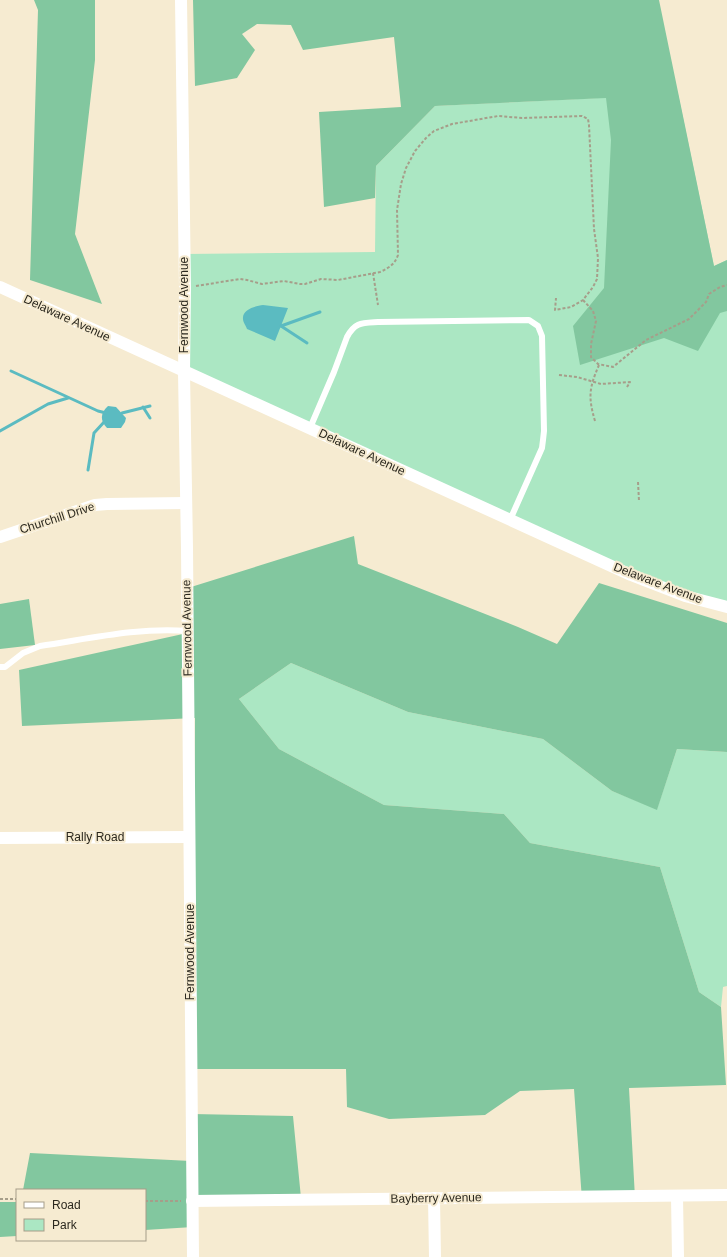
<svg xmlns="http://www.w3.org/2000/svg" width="727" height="1257" viewBox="0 0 727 1257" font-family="Helvetica,sans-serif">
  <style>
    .green { fill: #abe7c3 }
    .forest { fill: #82c79f }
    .water { fill: #5bbbc1 }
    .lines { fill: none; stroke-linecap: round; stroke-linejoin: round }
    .stream { stroke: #5bbbc1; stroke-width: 3 }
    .path { stroke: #a69e8a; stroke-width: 2; stroke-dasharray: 3 2; stroke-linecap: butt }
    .lane { stroke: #fff; stroke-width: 6 }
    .street { stroke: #fff; stroke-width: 12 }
    .labels { text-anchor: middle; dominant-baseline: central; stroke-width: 4; stroke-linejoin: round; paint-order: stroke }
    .street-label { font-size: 12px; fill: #2b281e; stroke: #f6ebd1 }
  </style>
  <rect width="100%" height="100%" fill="#f6ebd1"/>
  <g class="green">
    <polygon points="678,94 714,266 727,260 727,606 704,601 184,372 185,254 375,252 376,166 435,106"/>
    <polygon points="291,663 408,712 543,739 612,791 657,809 677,749 727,752 727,986 723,987 721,1007 699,992 660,867 530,843 504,814 384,805 279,749 239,699"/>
  </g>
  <g class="forest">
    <polygon points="34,0 95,0 95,60 75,234 102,304 30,280 38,10"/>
    <polygon points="193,0 659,0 714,266 727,260 727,311 720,313 698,351 664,338 580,365 573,326 604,288 611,140 606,98 435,106 376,166 375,198 324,207 319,112 401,107 394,37 303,50 291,25 257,24 242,34 255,50 237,78 195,86"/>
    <polygon points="354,536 358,564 518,627 557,644 599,583 727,623 727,752 677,749 657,810 612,791 543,739 408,712 291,663 239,699 279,749 384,805 504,814 530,843 660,867 699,992 721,1007 726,1085 629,1088 635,1198 582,1200 574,1089 520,1091 485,1115 389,1119 347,1107 346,1069 192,1069 195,718 22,726 19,670 192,632 191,587"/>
    <polygon points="29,599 35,645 0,649 0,604"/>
    <polygon points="192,1114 293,1116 301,1198 192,1202 193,1227 145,1230 145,1190 23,1190 30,1153 191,1161"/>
    <polygon points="0,1202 17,1202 17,1236 0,1237"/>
  </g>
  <g class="water">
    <path d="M263,305L288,308L275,341L247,329C246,326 243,322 243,319C242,309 256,306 263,305Z"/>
    <path d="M108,406L116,407L126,418L125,422L121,428H107C100,421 100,413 108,406Z"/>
  </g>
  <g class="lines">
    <g class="stream">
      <polyline points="281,326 320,312"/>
      <polyline points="281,326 307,343"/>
      <polyline points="11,371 98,411 106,413"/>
      <polyline points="143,407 150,418"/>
      <polyline points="122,413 150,406"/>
      <polyline points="0,431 48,404 68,398"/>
      <polyline points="88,470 94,433 105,421"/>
    </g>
    <g class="path">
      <polyline points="373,273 378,305"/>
      <path d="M196,286L240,279L247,280L262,284L284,281L300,284H305L321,279L338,280L380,272C389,268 395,264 398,255L397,210L401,184L406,168L415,151L426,138L434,131L452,124L498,116L522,118L582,116L588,119L589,125L594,229L598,258L597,279L593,287L583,300L571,307L555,310L556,298"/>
      <polyline points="583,300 593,311 596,321 591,344 591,357 598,364 613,367 646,340 689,319 706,302 709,294 720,287 727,285"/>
      <polyline points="559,375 577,377 601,384 630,382 627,387"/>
      <path d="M595,421C588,397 589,388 599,365"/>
      <polyline points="638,482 639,501"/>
      <polyline points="0,1199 17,1199"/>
      <polyline points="145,1201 181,1201"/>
    </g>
    <g class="lane">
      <path d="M310,428L334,372L347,337C355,322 362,323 378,322L529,320L538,326L542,336L544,431L543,440L542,448L510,520"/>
      <path d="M0,667H5L23,653L40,646C88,639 139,627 187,631"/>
    </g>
    <g class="street">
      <polyline points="181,0 185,288 184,372 187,548 193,1257"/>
      <polyline points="0,287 631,575 685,596 727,607"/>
      <polyline points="0,537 95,505 107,504 186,503"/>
      <polyline points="0,838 189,837"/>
      <polyline points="677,1196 678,1257"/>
      <polyline points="434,1198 435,1257"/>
      <polyline points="192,1201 727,1195"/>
    </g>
  </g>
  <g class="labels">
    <g class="street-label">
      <text transform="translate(184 305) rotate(-90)">Fernwood Avenue</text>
      <text transform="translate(67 318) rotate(25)">Delaware Avenue</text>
      <text transform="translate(362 452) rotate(25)">Delaware Avenue</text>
      <text transform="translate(57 518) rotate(-18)">Churchill Drive</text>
      <text transform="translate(658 583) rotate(21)">Delaware Avenue</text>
      <text transform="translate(187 628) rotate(-91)">Fernwood Avenue</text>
      <text x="95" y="837">Rally Road</text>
      <text transform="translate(190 952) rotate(-90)">Fernwood Avenue</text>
      <text transform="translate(436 1198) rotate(-1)">Bayberry Avenue</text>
    </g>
  </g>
  <rect x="16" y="1189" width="130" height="52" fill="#f6ebd1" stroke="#a59d89"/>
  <rect x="24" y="1202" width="20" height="6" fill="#ffffff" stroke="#a59d89"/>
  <text x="52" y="1209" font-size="12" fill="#2b281e">Road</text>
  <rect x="24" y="1219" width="20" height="12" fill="#abe7c3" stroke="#a59d89"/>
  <text x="52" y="1229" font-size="12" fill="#2b281e">Park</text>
</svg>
